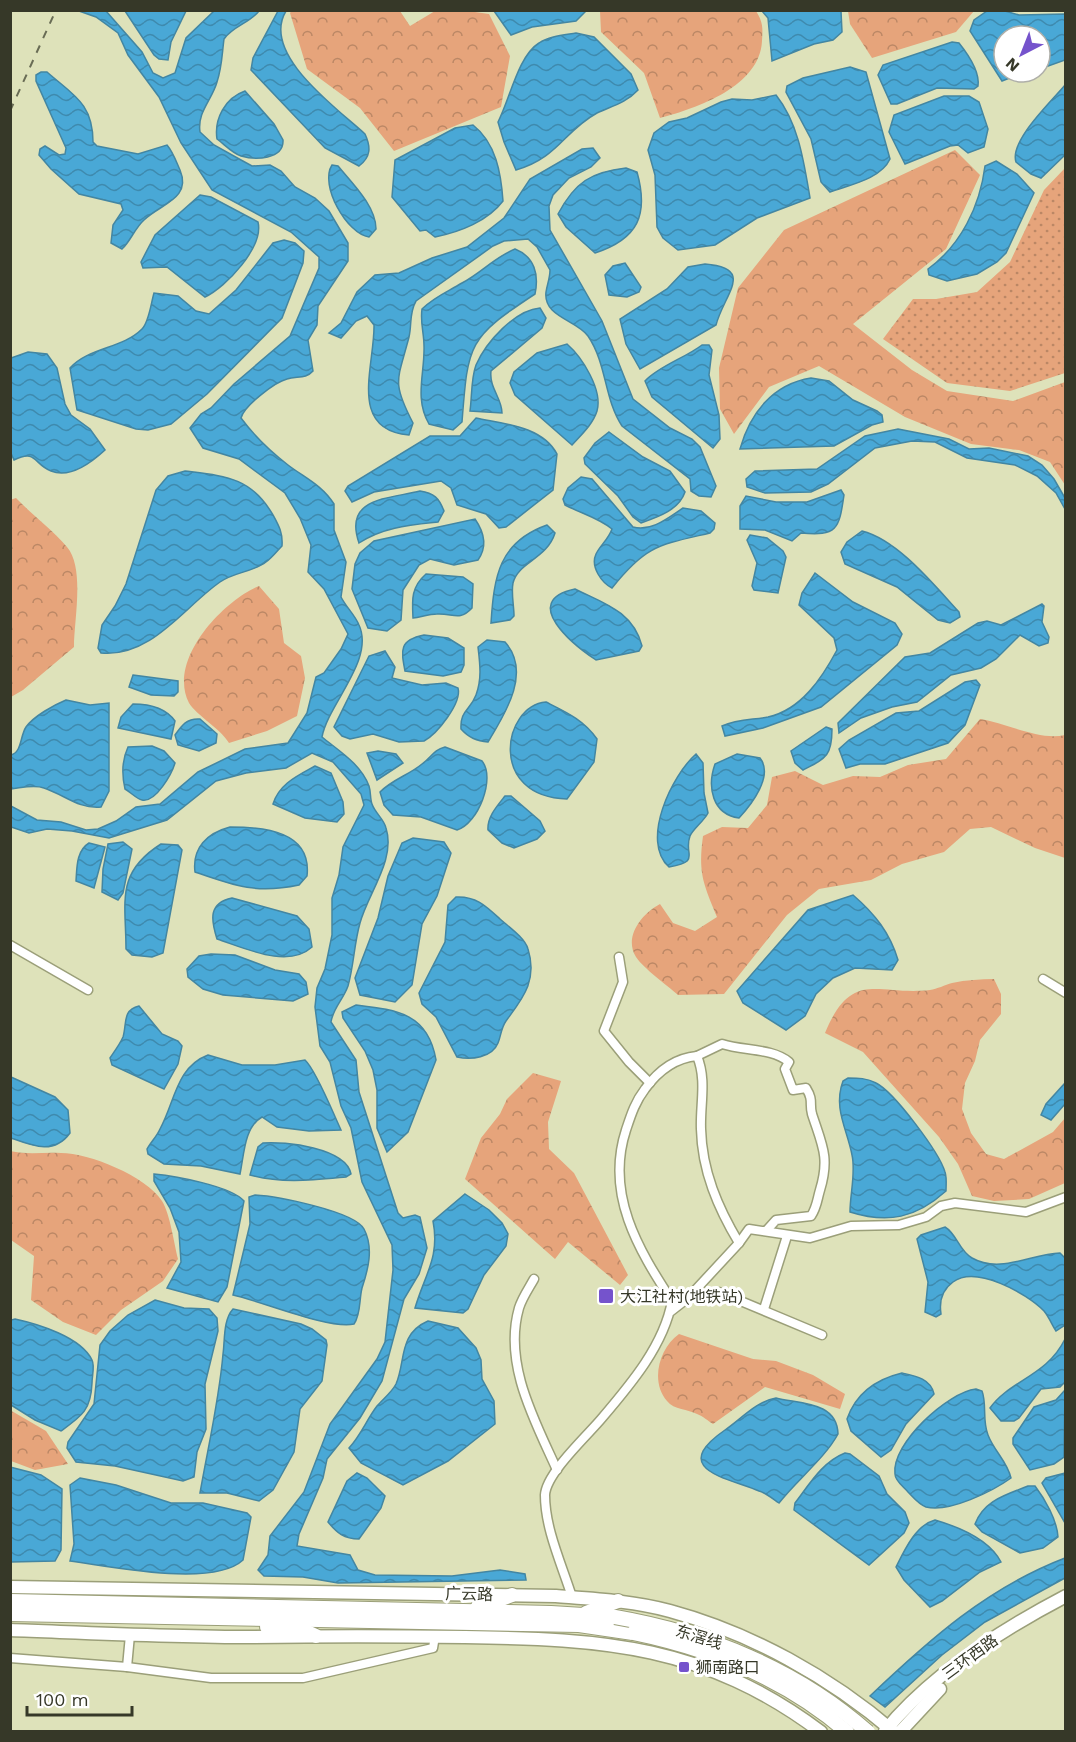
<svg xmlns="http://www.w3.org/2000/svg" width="1076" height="1742" viewBox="0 0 1076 1742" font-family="'Work Sans','Noto Sans SC',sans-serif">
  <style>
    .grass { fill: url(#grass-dots) }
    .forest { fill: url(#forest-crowns) }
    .water { fill: url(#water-waves); stroke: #4386a2; stroke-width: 1.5 }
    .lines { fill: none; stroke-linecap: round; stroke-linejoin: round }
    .street-casing { stroke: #9b9f79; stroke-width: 11 }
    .secondary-casing { stroke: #9b9f79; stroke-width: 15 }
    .primary-casing { stroke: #9b9f79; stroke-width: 16 }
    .street { stroke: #fff; stroke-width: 8 }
    .secondary { stroke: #fff; stroke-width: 12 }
    .primary { stroke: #fff; stroke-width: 14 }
    .rail { stroke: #696c55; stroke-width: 2; stroke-dasharray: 8 8; stroke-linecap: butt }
    .primary-bridge-casing { stroke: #9b9f79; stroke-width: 16; stroke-linecap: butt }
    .primary-bridge { stroke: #fff; stroke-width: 14 }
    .poi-dot { fill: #7553cc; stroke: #fff; stroke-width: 2 }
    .labels { text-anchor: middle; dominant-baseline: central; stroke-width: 6; stroke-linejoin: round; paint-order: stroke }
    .poi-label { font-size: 16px; fill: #363828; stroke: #fff; text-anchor: start }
    .street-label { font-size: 16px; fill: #363828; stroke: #fff }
  </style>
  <defs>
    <pattern id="grass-dots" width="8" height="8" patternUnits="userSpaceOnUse" patternTransform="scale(1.5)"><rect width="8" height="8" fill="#e6a47b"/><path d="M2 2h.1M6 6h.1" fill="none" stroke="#bb8765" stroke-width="1.8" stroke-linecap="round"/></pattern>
    <pattern id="forest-crowns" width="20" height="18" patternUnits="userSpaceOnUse" patternTransform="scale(1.5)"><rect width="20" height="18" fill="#e6a47b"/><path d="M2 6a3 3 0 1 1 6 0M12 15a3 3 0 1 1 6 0" fill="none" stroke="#bb8765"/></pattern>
    <pattern id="water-waves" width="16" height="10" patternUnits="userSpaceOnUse" patternTransform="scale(1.5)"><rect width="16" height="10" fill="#49a8d6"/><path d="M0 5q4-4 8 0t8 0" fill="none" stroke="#3e8aae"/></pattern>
  </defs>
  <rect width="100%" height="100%" fill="#dee2ba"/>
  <polygon class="grass" points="1065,168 1065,373 1010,391 947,383 883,339 913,299 936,299 977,292 1010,262 1044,190"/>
  <g class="forest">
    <polygon points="292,10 400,11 410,26 435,11 468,11 489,14 510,56 501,107 394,151 360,108 307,69 290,13"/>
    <path d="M600,11H756C763,22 763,28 762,41C760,86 698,108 660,118L644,73L601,32Z"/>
    <polygon points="848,11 848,10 974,11 956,32 872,58 850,24"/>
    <polygon points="955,150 980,175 946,249 853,324 912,370 947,391 1013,401 1065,382 1065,485 1050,462 1019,450 971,444 905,417 819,366 769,387 734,434 720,409 719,368 738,288 784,230"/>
    <path d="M16,498C32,515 52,529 67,547C85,568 74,620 74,647L23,690L11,697L10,500Z"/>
    <path d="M259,586L279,609L284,643L301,656L305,678L297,716L267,731L229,743C220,728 196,715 189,703C167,660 223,601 259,586Z"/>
    <path d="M980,719C1006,723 1040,741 1065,735V858L1035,848L991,827L970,829L944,852L902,864L871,880L819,889L787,915L724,994L678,995C667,985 644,969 636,957C623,936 643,913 660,904L673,923L695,931L717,917C703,883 698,873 703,836L722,827L748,828L767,805L772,777L795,771L823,785L853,776L880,777L908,765L946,759Z"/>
    <path d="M994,979L1001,994V1014L980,1040L975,1061L965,1083L962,1109L971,1133L986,1154L1004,1159L1053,1132L1065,1118V1183L1029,1199L994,1201L972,1196L958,1164L939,1137L863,1052L825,1033C852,968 877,996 930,990C937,989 945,985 952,983C966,980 981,979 994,979Z"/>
    <polygon points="533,1073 561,1081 548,1122 549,1149 574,1173 628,1275 620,1285 568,1242 555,1259 465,1179 481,1138 500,1114 507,1099"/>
    <path d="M10,1151C28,1155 43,1152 61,1153C89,1153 146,1176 162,1201C170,1214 174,1243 178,1259L163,1281L121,1310L96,1335L63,1322L31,1300L34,1256L11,1240Z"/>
    <path d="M679,1334L753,1359L776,1361L813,1375L845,1394L840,1409L765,1387L713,1424C708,1421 703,1416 697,1414C688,1409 674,1410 667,1401C650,1382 659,1348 679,1334Z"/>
    <polygon points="10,1410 46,1431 68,1464 35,1470 11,1461"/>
  </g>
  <g class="water">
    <path d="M79,11H106L142,52L153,73L163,78L175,73L186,38L214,11H259C250,23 233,26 224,39C222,54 222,67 217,82C212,100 197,112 200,132L214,145L241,160L252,166L270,165L281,171L295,187L315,198L329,211L348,243V261L318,306L317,325L308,340L313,371C306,379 297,376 287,379C275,382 244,406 241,418C255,437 270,451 288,465C305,478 322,485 334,504V530L346,562L341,597C346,607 355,615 359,625C375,660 328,704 322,737C339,751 361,764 369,786C371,792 370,799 372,804C375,813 384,819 386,828C396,860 368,893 360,923C354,944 354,965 348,986C343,1000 333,1008 331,1022L356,1060L359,1092L398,1213L403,1218L415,1215L420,1217L427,1248L419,1274L404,1299L382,1381L360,1418L327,1459L323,1478L299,1534L297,1546L350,1555L358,1570L375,1575L452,1576L500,1570L525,1574L526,1580L338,1583L303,1577L264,1576L258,1570L268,1555L270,1536L304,1492L330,1424L377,1359L385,1342L393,1270L392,1245L362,1182L351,1128L341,1106L330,1062L320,1046L315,1007L317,988L325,969L332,935V898L339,875L343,847L364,805L361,794L333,762L312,753L286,768L246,773L216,781L167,820L109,838L72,831L47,829L29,833L11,827V806L37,820L61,822L86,830L98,829L116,821L136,807L160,804L198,772L245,749L288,743L307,713L316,677L324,673L341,649L348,634L324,589L308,572L311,545L300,518L285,493L239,459L203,448L190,428L201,414L211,408L234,384L290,336L319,268V257L291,232L212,190L181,143L159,97L128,55L118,33L96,17Z"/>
    <polygon points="125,11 186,11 171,42 168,60 159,59 154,55"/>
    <path d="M278,11H286C260,54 338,109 365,134C371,147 371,157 359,166L325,148L251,70L253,58Z"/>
    <polygon points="494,11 586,10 586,11 576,21 532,27 511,35"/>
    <polygon points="762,11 841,11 842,32 833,40 814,44 772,61 768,18"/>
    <polygon points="987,11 1005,11 1019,15 1065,14 1065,60 1040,69 1040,36 1004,36 1004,72 1025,72 1002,81 970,31 974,20"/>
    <path d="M576,33L594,37L631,74L638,90C626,103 612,106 597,113C564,131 558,158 516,170L504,142L498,122C510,99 518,56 539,43C549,36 564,35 576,33Z"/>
    <path d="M952,42L959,43C967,53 980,72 978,86L974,89L937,88L897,104H891L878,75L883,65Z"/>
    <path d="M850,67L866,72L890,159C881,179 849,185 830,192L821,182L811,139L786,92L787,86L803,78Z"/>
    <path d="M41,72H47C73,95 93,103 93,142L97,146L138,154L167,145C173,152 176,161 180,170C192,199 160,204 144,220C135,228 130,242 122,249L111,243L113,225L123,210L121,204L79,194L51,169L39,155L40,149L45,146L59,155L65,154L66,148L36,81V75Z"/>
    <path d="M1065,85V155L1041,178L1031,174L1016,162C1009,141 1052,101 1065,85Z"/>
    <path d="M245,91L274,124L283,140C284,160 255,160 241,156C232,153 224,144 217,139C214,119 225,98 245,91Z"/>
    <path d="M776,95C799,124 804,163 810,198L757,218L715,245L678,250L663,238L657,227L655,175L648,150L654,133L669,122L687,118L721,102L732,99L752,100Z"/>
    <polygon points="944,96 969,96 979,102 988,129 984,147 968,153 958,145 950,146 905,164 889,132 894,115"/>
    <path d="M473,125C496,143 501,173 503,201C488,221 460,232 435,237L426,230L420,231L392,197L395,160L455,128Z"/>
    <path d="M593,148L600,158L591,167L569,178L553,195L549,206L550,230L602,321L633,399L670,428L692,439L700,447L716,486L711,497L699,496L691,491L690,479L622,426C604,399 607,364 588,336C577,320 543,317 546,292C547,285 550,278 550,270L537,247L528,239L504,241L493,246L416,301C409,313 412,324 409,337C398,380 391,381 413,423L409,435C347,430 375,365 374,325L367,316L356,321L341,338L329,333L341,323L357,292L375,275L399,273L432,258L467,247L504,218L530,179L582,149Z"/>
    <path d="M996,161L1017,174L1034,193L1006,253L997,262L977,274L947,281L929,275L928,269C961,245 980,206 985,166Z"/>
    <path d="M332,165L338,166C352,183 376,206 376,229L369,237C347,234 319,185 332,165Z"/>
    <path d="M626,168L637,172C649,215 638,239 595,253L566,227L558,214C575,182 591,172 626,168Z"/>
    <path d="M200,195L211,197L258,222C264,247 226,287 205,297L167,267L143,268L141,262L155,235Z"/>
    <path d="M284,240L295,243L304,251L303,263L282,318L207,394L171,424L148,430L136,429L77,410L70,368C89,347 122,349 142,329C149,322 151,303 154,293L178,296L196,311L209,314L236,290L273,243Z"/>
    <path d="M515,249C535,257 539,275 535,294C468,338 468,343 462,422L453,430L429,424C414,398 425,373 424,346C424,333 420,322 422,309C434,297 447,292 462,283C481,273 495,257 515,249Z"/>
    <polygon points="625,263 641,287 639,292 627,297 609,295 605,275 613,266"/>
    <path d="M705,264C756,268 724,294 716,325L640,369L626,344L620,319L667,289L688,267Z"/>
    <path d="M540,308L546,318L542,328L491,371C489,388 502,398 502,413L470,411C472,397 471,378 476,365C486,342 515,310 540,308Z"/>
    <path d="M567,344C582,357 603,390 597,411C593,424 581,435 572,445L515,395L510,383L514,372L537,353Z"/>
    <path d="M702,345H709L712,350L709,375L719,415L720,439L713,448L652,397L645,381C659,366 685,358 702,345Z"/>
    <path d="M28,352L47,354L57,368L65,404L71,415L90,429L105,450C92,462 70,479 51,471C33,464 37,449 14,460L10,451L11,358Z"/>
    <path d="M811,378L829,381L853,400L877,411L882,415L883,422L872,425L834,446L740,449C750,413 773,384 811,378Z"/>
    <path d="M476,418C504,424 542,426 557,454L553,490L506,527L499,528L486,514L457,505L451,488L441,481L374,492L352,502L345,491L348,486L430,436H460Z"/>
    <polygon points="898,429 949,439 969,449 989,448 1028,456 1042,465 1054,479 1065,498 1065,509 1056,493 1037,476 1015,465 967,458 935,442 912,441 875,448 828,484 811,492 765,493 747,487 746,479 755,471 817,469 865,436"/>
    <path d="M609,432L643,457L670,471L685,492C679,510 658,517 641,523L633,517L618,496L585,464L584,458L595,443Z"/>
    <path d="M185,471C225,476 251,477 273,515C279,526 283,533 282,546C277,551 272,558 266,562C253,572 234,572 220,582C184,607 151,658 101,653L98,648L102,625L115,606L126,584L156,490L168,476Z"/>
    <path d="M581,477L592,479L633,527C652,532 669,517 683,508L701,511L715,523L714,529L710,533C659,545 646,545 612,588C602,583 590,567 596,554C601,544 608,540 612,529C599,518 580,513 565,505L563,499L568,488Z"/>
    <path d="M841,490L844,495C839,530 837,536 801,533L792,541L765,530L740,529V506L746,496L776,502H807Z"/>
    <path d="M420,491C434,493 439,498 444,511L438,522C410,525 383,527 359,543C343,497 389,499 420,491Z"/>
    <path d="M475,519C484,532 488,546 478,560L454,565L430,559L419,565L403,590L401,620L387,631L368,628L352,589L355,564L360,553L374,541Z"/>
    <path d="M547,525L555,533C547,559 518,562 513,583C511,593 514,606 514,616L510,620L491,623C494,576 499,542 547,525Z"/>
    <path d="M862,531C898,540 934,585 959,612L960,617L950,623L938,620L897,587L845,564L841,552L847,542Z"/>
    <polygon points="750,535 767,538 783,551 786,557 778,593 754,590 752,586 757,563 747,540"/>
    <path d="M815,573L853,602L895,623L902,634L897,645L821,707L763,728L725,736L722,726C738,719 752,720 768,717C801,710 822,678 837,650L834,638L799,605L802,593Z"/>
    <path d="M426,574L463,577L473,584L472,608C459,622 453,613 437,614C429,614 421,617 413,618C412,600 411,587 426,574Z"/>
    <path d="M575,589C603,603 633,611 642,646L639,651L596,660C575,646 518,601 575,589Z"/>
    <polygon points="1042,604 1044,606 1042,622 1049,637 1048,643 1039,646 1020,635 996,659 981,668 951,675 917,702 892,707 861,718 839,733 838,723 905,657 930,653 978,623 987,621 1001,625"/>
    <path d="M424,635L448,638L464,648V665L461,672L443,676L405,671C401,650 399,640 424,635Z"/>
    <path d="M487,640L505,642C532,672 505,714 488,742C477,741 469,738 461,729C460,710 470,711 476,695C482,679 480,664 478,647Z"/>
    <path d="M385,651L395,667L392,678L422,685L446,683L458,688C462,703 437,734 424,741L399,742L373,734L350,739L342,736L334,727L369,656Z"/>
    <polygon points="133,675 178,681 178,692 174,696 151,695 129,687"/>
    <polygon points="976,680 980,685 965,725 948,743 885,764 860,764 846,768 839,749 849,740 896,713 919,711 965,682"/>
    <path d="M66,700L90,705L109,703V791L101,807C78,809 65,795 44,788C34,784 21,788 11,789V755C22,752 20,736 26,727C34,716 54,705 66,700Z"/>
    <path d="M546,702C566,712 584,720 597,739L594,762L567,799C488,797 502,706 546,702Z"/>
    <path d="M133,704C149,704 165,707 175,721L171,739L118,728L121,717Z"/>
    <path d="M200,719L217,734L216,743L199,751L178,745L175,735C182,725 187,718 200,719Z"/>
    <path d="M826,727L832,729C832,756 826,758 803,770L795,763L791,751Z"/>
    <path d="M152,746L164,751L175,763C172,773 156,803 142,800C137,799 130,792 125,789C122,776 122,760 128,747Z"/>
    <path d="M445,747L482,761C496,778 478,824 457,830L421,817L393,815L384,805L380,792C393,779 409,775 422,764C432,757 433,750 445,747Z"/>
    <polygon points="378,751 396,754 403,763 377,780 367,753"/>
    <path d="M696,754L703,763L704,793L708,813C704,821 693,829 690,836C683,855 702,861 669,867C640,841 672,775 696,754Z"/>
    <path d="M737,754L760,758C774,776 751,805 739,818C712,814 707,787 715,764Z"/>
    <path d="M315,766L331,773L343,802L344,814L337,822L305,818L273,804C279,784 297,776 315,766Z"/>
    <path d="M505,796H511L540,821L545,831L537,839L514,848L502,843L488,830C487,817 497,806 505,796Z"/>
    <path d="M230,827C264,827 312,831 307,876L299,885C256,894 235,886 195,872C192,848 207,833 230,827Z"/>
    <polygon points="413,838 444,842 451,853 437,896 422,924 412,985 395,1002 360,995 355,978 378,918 388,876 402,843"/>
    <polygon points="123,842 132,849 123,893 118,900 102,892 103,869 108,844"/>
    <path d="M89,843L105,847L94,888L76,881C77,868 76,851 89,843Z"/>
    <path d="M161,844L178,845L182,850L163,953L152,957L132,955L126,949C126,902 115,873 161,844Z"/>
    <path d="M853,895C875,914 890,933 898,960L892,970L855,968L833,978L816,994L805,1016L786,1030L743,1003L737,991L808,910Z"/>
    <path d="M456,897C476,896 486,906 500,919C509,927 525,938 528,949C538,981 522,999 506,1021C501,1028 501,1036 498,1043C492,1058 471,1060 457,1057L436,1017L422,1004L419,993L445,942L448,905Z"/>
    <path d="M232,898L297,916L309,929L312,947C288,969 245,948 217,939C211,920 208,903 232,898Z"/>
    <polygon points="211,954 235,955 275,970 299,974 306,982 308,994 293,1001 223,995 203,989 188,977 187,969 199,956"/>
    <path d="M356,1005C397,1010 428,1013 436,1060L408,1132L387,1152L377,1128V1090L373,1070L365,1051L343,1018L342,1012Z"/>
    <path d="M139,1006L162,1034L178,1041L182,1046L178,1064L164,1089L112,1065L110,1058C114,1052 120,1044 123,1037C127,1024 122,1010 139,1006Z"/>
    <path d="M208,1055L242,1065H275L305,1060C316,1070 333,1113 341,1130L309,1131L277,1127L262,1117C244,1127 244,1156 240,1174L201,1166L164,1164L148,1154L147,1149C151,1142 157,1136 160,1129C175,1102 176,1067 208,1055Z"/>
    <path d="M11,1077L55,1097L68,1110L70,1133C54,1155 33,1146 11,1138Z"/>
    <path d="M848,1078C858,1078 867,1078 876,1083C894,1092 939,1152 945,1172C947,1178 946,1185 946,1191C916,1218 888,1224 850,1212C850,1194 856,1172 852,1155C847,1129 833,1108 843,1081Z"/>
    <polygon points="1065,1083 1065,1104 1051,1120 1041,1115 1046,1104"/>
    <path d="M263,1143C285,1141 346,1148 351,1174L346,1177C314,1180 281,1184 250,1175L258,1147Z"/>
    <path d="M154,1174C175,1176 231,1186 244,1201L227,1287L218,1302L167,1288L181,1262L179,1232L170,1208L154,1181Z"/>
    <path d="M465,1194L489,1210L502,1223L508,1234L506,1246L484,1275L468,1309L463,1313L415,1308C425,1274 440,1257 433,1221Z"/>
    <path d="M255,1195C276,1196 354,1211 364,1229C374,1248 368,1270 362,1288C359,1300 361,1314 354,1324C330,1330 261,1301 233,1295L250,1224L249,1197Z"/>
    <path d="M945,1227C957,1234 959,1251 972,1258C1000,1274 1031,1254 1060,1253L1065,1258V1325L1056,1331C1052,1325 1049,1317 1044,1311C1026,1293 976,1265 953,1282C942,1290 939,1301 941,1314L936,1317L925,1312L928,1282L917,1239L921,1235Z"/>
    <polygon points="155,1300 184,1308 209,1309 217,1318 218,1331 205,1384 206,1429 197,1452 194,1477 183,1481 115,1466 76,1462 67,1448 68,1442 94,1404 100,1345 110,1331 128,1315"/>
    <path d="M233,1309L301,1324L312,1329L326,1340L327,1345L322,1381L300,1409L294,1452L273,1490L259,1501L227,1493H200C208,1447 219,1401 223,1354C225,1340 223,1320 233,1309Z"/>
    <path d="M15,1319C38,1324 81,1337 92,1360C95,1366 92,1376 92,1383C91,1410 82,1416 61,1431L35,1420L11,1405V1320Z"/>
    <path d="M428,1321L458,1328L476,1348L481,1360L482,1379L494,1401L495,1424L448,1461L403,1485L361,1463L349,1448C361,1435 367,1419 377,1406C383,1399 392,1392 396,1384C406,1361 398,1334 428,1321Z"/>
    <path d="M1065,1339V1382L1060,1387L1041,1389L1019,1418L1014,1421H1001L990,1408C1010,1380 1047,1376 1065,1339Z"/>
    <path d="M902,1373C916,1376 931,1379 934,1394L906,1424L891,1450L881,1457L851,1431L847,1419C856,1393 877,1379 902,1373Z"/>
    <path d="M976,1389L982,1391C987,1404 982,1420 988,1435C994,1451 1007,1461 1011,1478C993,1491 949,1513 926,1507C918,1504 914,1498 908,1492C904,1487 895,1481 895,1474C891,1444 948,1392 976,1389Z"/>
    <polygon points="1065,1390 1064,1457 1054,1464 1030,1470 1013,1444 1013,1438 1034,1407 1056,1400"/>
    <path d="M776,1398C799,1404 837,1401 838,1434C825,1458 797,1480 779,1503C773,1499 766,1493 759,1491C729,1478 667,1470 725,1430C741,1419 757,1401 776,1398Z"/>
    <path d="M845,1453L850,1454L879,1476L887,1494L905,1512L909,1523L904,1533L869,1565L794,1510L795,1503C809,1485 822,1462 845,1453Z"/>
    <polygon points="10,1467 41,1475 62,1489 61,1550 55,1561 11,1562"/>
    <path d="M357,1473L367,1478L385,1496L381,1508L359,1539C344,1539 337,1533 328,1522L347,1481Z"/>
    <polygon points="1065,1473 1066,1473 1065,1523 1042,1483 1046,1478"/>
    <path d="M80,1478L116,1485L171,1503H203L247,1513L251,1517L243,1560C213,1588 110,1566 70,1561L74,1544L70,1485Z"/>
    <path d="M1028,1486H1035C1045,1499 1057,1520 1058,1537L1043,1548L1020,1553L982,1532L975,1524C984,1500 1006,1495 1028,1486Z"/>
    <path d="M935,1520C959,1527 989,1539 1001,1562L980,1572L942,1601L930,1607L904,1580L896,1567C905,1549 916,1525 935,1520Z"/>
    <path d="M1065,1558V1578L985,1622L942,1655L885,1707L870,1696C930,1639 987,1588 1065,1558Z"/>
  </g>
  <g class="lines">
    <defs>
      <g id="street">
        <polyline points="10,945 88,990"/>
        <polyline points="619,957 623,982 604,1031 629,1062 650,1083"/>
        <polyline points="1043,979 1066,993"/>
        <path d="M697,1056L722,1044C744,1051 772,1048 789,1062L785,1069L793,1090L806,1088C814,1101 809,1103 812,1114C822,1145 830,1157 820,1190C817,1200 817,1207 811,1216L776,1220L767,1230"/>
        <polyline points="739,1243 749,1229 810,1238 851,1226 899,1225 926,1217 941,1206 955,1203 1026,1212 1066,1197"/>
        <path d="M534,1279C529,1288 522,1298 519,1308C503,1364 535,1421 557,1470"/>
        <polyline points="719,1292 822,1335"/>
        <polyline points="764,1309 787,1236"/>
        <path d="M572,1597C562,1565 545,1529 545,1495C546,1473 588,1435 602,1418C631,1384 664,1345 672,1301C638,1249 605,1194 626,1130C631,1115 635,1102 645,1089C658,1071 675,1058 697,1056C707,1080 700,1104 701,1129C702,1171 718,1208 739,1243L688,1298L670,1312"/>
        <polyline points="10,1658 127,1667 211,1678 303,1678 433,1648 435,1636"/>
        <polyline points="127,1667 130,1635"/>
      </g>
      <g id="secondary">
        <path d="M10,1587L556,1596C594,1599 633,1601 670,1611C751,1633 830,1677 894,1732"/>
        <path d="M10,1630C91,1633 171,1637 251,1637C322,1636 393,1636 465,1637C604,1639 705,1645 821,1732"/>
        <path d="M885,1731C930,1676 1003,1629 1066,1596"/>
        <polyline points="900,1732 940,1689"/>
      </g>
      <g id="primary">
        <polyline points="10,1601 551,1613 615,1617"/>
        <polyline points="477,1608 512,1595"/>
        <polyline points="586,1613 618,1601"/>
        <polyline points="10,1614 579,1625 633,1633"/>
        <polyline points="267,1627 305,1631 316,1636"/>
      </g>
    </defs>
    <use href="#street" class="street-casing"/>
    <use href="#secondary" class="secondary-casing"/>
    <use href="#primary" class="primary-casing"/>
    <use href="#street" class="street"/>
    <use href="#secondary" class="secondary"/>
    <use href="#primary" class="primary"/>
    <polyline class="rail" points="10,111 56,10"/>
    <defs>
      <g id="primary-bridge">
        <path d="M615,1617C707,1633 797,1669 868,1732"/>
        <path d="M633,1633C711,1649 786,1679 847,1732"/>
      </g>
    </defs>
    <use href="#primary-bridge" class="primary-bridge-casing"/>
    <use href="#primary-bridge" class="primary-bridge"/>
  </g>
  <g class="poi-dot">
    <rect x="598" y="1288" width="16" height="16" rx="3"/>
    <rect x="678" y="1661" width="12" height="12" rx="3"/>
  </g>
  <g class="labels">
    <g class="poi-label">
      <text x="620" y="1296">大江社村(地铁站)</text>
      <text x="696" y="1667">狮南路口</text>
    </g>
    <g class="street-label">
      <text transform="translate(469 1594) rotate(1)">广云路</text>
      <text transform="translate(699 1637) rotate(17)">东滘线</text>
      <text transform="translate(970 1657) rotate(-36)">三环西路</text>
    </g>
  </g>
  <rect width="1076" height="1742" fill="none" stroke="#363828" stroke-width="24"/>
  <g transform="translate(1022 54) rotate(222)"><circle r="28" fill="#ffffff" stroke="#afafa9" stroke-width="1.5"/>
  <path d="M0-4.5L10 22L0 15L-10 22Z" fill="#7553cc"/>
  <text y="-9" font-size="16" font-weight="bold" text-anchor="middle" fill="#363828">N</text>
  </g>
  <path d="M27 1706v9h105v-9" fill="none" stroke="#363828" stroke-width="3"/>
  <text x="36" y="1706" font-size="18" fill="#363828" stroke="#ffffff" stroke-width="4.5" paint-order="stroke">100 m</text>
</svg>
